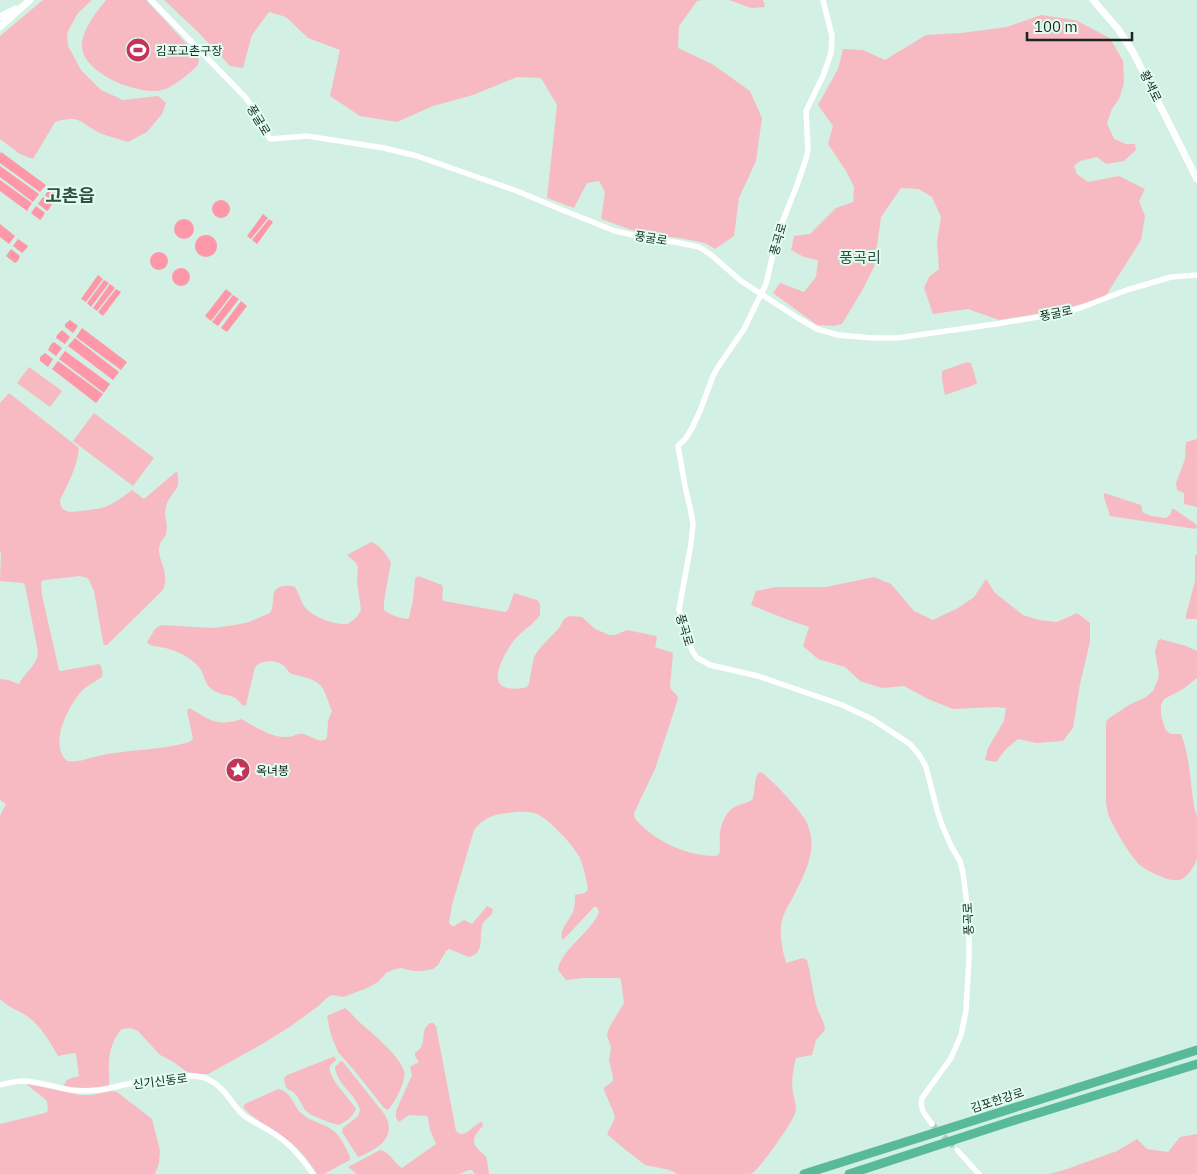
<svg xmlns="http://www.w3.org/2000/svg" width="1197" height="1174" viewBox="0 0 1197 1174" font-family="'IBM Plex Sans','Noto Sans KR',sans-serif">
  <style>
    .green { fill: #f8bac2 }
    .water { fill: #fe98a9 }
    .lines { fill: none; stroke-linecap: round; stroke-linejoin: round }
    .minor-tunnel { stroke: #adc8bc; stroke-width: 5.5; stroke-dasharray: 5.5 3; stroke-linecap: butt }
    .minor { stroke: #fff; stroke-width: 5.5 }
    .tertiary { stroke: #fff; stroke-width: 7 }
    .trunk { stroke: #58ba9a; stroke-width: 9 }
    .labels { text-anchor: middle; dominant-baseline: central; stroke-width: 4; stroke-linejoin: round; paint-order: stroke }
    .poi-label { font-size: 12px; fill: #1b2622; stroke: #dffef0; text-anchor: start }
    .street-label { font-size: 12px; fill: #1b2622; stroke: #dffef0 }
    .quarter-label { font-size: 15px; fill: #354f44; stroke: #dffef0 }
    .district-label { font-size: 18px; font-weight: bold; fill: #354f44; stroke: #dffef0 }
  </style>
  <rect width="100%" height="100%" fill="#d2f0e3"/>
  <g class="green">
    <path d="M43,0H92L78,13L67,33L68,46L81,70L101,90L123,100L158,96L166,103L162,114L147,132L128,142C119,139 110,137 102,134C80,124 82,114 55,122L33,159L20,154L0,139V36Z"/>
    <path d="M106,0H146L198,56L199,61L197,66C190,73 172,88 162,90C139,96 80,73 82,44C83,29 97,11 106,0Z"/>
    <polygon points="164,0 702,0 697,1 679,26 678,48 712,64 750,91 762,118 756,161 739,198 734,236 715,249 705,243 680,238 643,234 601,219 605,192 599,181 587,183 574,208 547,198 557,105 541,78 517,77 473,95 433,106 397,122 360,116 330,96 340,50 308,38 286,17 269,12 252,35 243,68 230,66 198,32"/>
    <polygon points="729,0 763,0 765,7 751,8"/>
    <polygon points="1041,15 1075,20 1110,38 1123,61 1124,83 1119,99 1112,109 1107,123 1114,139 1126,144 1135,144 1136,150 1124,161 1106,164 1097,157 1080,161 1074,166 1077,174 1088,182 1119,176 1145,189 1139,201 1145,216 1141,240 1105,297 1061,310 999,320 968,309 933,314 924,288 929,277 939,269 937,242 941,217 932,197 919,189 901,188 881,217 874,267 863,289 842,324 833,326 817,325 773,293 780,283 804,292 816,277 818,260 804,257 791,250 794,236 810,234 836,208 853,202 854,187 846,171 828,144 833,126 818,105 838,69 843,49 863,50 885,60 926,35 961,33 1007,27"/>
    <polygon points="967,362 971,363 977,383 974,385 945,395 942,379 942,371"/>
    <polygon points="29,367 62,391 50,407 17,383"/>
    <path d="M9,393L79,448C77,468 68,483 60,500C60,517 78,511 89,510C94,509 99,509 105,507C115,503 124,496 132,490L144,499L177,471C182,493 171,489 166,507C163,516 169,525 166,534C165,538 161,540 160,544C155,559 171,570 163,590L107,645H104L103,642L94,591L89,580L87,578L80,576L44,580L41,582L42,595L59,670L61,671L99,664C102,666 103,673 102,677C94,682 86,686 80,693C67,709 49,744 67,761C79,763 88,758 98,756C128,749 159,751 189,742L193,739L187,711L189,708C202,714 212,725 228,722C233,722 237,720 241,719C255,726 270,738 288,737C293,737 297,733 303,734C311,736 317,742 325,740L327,738L328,721L332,711C329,705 325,690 321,686C314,678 302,677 292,674C288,672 287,669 284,666C277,659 261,660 255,667L246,705L243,706C231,690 226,699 213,690C205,685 205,678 201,670C195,660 180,652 169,649C163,647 156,647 150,645L147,642L155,629L161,625L213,628L235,625L249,622L270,613L272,609L274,592C278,585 288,585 295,587C299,593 300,600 304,606C312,617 334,625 348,624L357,617L361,610L357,581L358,567L355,562L347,555L371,542C379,544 387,555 391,562L384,601V610C390,615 399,618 407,619L409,618L413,600L415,579L418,576L442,585L443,590L442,599L444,601L505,612L508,610L514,593L537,600L540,604V615C534,624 523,630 515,639C508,647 491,676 501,685C506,690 521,689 527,687L529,683L534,657L537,652L541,647L559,628L564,619L569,616L582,617L595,629L609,635H615L627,630L656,636L657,638L655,647L673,653L670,687C672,692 678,694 678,699L655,769L634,813C634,819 637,821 641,825C660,844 690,856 716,856L718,855L720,852C720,837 718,831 725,817C727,814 729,810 733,808C738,804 746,804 752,800C756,792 753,782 758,773L760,772L764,774C776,785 788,797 798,810C801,814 805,818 807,823C819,851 804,875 792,899C788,906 784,913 782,920C779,933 782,950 786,962L787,963L802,958L807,960C811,975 812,989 816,1004C818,1013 825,1022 825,1030L816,1040L812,1055L796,1058C793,1070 791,1080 793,1093C794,1098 796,1104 796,1109C796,1119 764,1162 755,1171L751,1174H678L670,1170L645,1165L622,1147L607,1134L614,1120L615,1116L604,1090V1088L613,1081V1077L609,1060L611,1048L607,1035L609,1028L624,1003L621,980L619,978H582L566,980L558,970C561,949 591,933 599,912L597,907H594L564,939H562C560,929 568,922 573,912C575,907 575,901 575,895C580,893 587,895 588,888C586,878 584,868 580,858C574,846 547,816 534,813C526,811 515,812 507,813C494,814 482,819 474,830L452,905L449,923L452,926H454L464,920L472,924L487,906L493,909L492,914C489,917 483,921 482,926C479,938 485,953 469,957L449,949L446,951L438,965L433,969L423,971H413L401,968L392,970L386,973L378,982L367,988L343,997L332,995L328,997L317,1007L291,1026L264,1043L208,1074H200L187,1072L172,1061L160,1055L138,1031L130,1028L122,1029C114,1036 110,1050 109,1060C108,1069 110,1077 109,1086C94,1088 78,1090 64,1086C65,1078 73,1078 79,1076L76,1054L73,1053L58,1056C50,1042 41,1026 27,1016C18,1010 9,1008 0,999V816L6,804L0,800V679L8,680L19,684C25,672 37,666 38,652L25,585L23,583L0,581L1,553L0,552V403Z"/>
    <polygon points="94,413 154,458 133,486 73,441"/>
    <polygon points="1197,439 1197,507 1184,504 1184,493 1177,490 1176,483 1185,459 1186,442"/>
    <polygon points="1104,493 1141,505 1142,507 1142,512 1151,516 1166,518 1170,515 1172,509 1174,509 1196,524 1197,527 1195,529 1110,516 1104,497"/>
    <polygon points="1195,555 1197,555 1197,619 1187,619 1186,618 1186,615 1195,581"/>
    <polygon points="874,577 891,584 914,611 933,620 958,608 974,597 986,579 995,593 1023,615 1039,620 1057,622 1077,613 1090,623 1090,642 1080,684 1073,728 1063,741 1036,743 1018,739 1006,749 996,762 985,760 988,748 1004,721 1006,708 995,707 953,709 928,699 904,686 882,688 860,681 845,667 818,659 803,646 809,627 783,618 751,605 756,591 776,587 826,587"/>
    <path d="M1160,639L1186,646L1197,651V678L1183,689L1164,699L1161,705V715L1165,729L1170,734H1181C1190,757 1190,781 1194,805C1194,809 1196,812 1197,816C1197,822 1197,851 1197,858C1196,864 1190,873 1185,877C1180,882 1170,880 1164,878C1156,874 1147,871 1140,865C1130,856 1113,827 1108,814C1107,810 1107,806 1106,803V722L1108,719L1129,705L1146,697L1153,691L1158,679L1159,674L1155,652L1158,641Z"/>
    <path d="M345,1008C350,1012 354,1017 359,1022C371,1032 400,1056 404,1071C407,1080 394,1104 388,1110L384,1108L354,1070L338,1052L331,1035L327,1016Z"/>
    <path d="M430,1023H433L436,1026L456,1131L460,1134C469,1134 472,1126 481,1122H482L483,1126C477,1132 470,1140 477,1148C480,1152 483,1153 486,1157C488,1162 488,1168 489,1174H475L472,1170H469L459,1174H357L348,1167L380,1150C391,1152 393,1163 402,1168L436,1144L430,1130L428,1118L427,1116L409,1115L399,1122L396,1118V1111L412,1075L410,1067L419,1062L415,1056V1053C417,1051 420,1049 421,1047C426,1038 420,1030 430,1023Z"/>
    <path d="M333,1057H335L336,1060C334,1062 331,1064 330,1066C326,1076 351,1100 356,1109C353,1117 346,1122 338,1125C329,1122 312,1117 305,1110C302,1106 300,1100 297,1096C290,1086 286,1095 284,1078L287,1075Z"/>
    <path d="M341,1061L343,1062L385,1115C398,1138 376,1150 358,1157L342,1132L343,1128L358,1116L360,1110C356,1094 337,1085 335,1067Z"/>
    <polygon points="28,1084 80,1095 92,1095 112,1091 117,1092 152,1119 160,1150 159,1163 155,1174 0,1174 0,1124 45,1113 48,1111 47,1101 39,1094 27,1085"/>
    <path d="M278,1089C291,1091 293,1105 301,1113C311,1123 326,1123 336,1133C342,1139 346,1149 350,1156V1160L324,1174H317C308,1159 297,1146 282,1136C269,1126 253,1119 243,1107L245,1104Z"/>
    <polygon points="1197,1134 1197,1174 1049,1174 1064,1170 1117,1151 1137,1139 1147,1149 1168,1152 1180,1137"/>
  </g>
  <g class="water">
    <polygon points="1,152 46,185 40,192 0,163 0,154"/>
    <polygon points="0,166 39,194 33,202 0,177"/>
    <polygon points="0,180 32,203 27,211 0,191"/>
    <polygon points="50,188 59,195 56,200 53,202 45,195"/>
    <polygon points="43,197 52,204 49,209 47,211 38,204"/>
    <circle cx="221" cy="209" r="9"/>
    <polygon points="36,206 45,213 42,218 40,220 31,213"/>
    <polygon points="263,214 268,218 251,239 247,236"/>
    <circle cx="184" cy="229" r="10"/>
    <polygon points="269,219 273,222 257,244 252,240"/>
    <polygon points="0,224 15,236 9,244 0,237"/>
    <circle cx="206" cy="246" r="11"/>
    <polygon points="18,239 28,246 27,248 22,253 13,246"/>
    <polygon points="11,249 20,256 18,261 15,263 6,256"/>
    <circle cx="159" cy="261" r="9"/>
    <circle cx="181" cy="277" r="9"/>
    <polygon points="98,275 103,279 86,302 81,299"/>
    <polygon points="104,280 109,283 91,307 87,303"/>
    <polygon points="110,284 115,288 97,311 93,308"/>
    <polygon points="116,289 121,292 103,316 98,312"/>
    <polygon points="226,289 232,294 211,321 205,316"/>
    <polygon points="233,295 239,299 218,326 212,322"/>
    <polygon points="241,301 247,306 227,332 221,328"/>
    <polygon points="70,320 78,326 73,333 65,327 65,324"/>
    <polygon points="82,328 127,362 121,370 76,337"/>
    <polygon points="62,330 70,337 65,344 56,338 57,335"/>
    <polygon points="75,338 119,372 113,380 68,346"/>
    <polygon points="54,342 62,348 56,356 48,350 51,344"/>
    <polygon points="65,351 110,384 104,393 59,359"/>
    <polygon points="45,353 53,359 48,367 40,361 40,357"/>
    <polygon points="58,361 103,394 96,403 52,369"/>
  </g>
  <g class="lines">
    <polyline class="minor-tunnel" points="932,1124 957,1150"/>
    <g class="minor">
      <polyline points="151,0 245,97 255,111 270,139 307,136 384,148 417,156 517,191 555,207 615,231 642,237 680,243 699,247 710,254 741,281 798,318 817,329 838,335 873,338 897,338 996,324 1062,313 1080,308 1127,290 1171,277 1197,275"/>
      <path d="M823,0L832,36L831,53L823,76L806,111L808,150L806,159L797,185L778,233L766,284L744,329L718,367L713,376L700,411L692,428L686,438L678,446L685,486L691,512L693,524L691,544L679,609L686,637L693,652L697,658L710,665L758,676L842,705L872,719L910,744L920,756L926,767L937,810L942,825L951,846L960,861L963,873L969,920V958L966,1011L961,1035L951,1058L922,1098C919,1109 926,1116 932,1124"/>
      <path d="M0,1085C8,1083 15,1081 24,1081C40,1082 55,1087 71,1090C80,1091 89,1091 99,1090C128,1085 177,1070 205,1078C210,1080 215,1083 218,1086C230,1095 234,1109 246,1117C255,1123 264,1127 273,1133C290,1143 302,1158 313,1174"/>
      <polyline points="957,1150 979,1174"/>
    </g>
    <g class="tertiary">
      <polyline points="1093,0 1118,29 1133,52 1197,179"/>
      <polyline points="0,17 16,9"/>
      <polyline points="0,27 30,0"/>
    </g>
    <g class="trunk">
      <polyline points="804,1174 1197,1050"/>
      <polyline points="849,1174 1006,1123 1197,1064"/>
    </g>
  </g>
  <defs>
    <symbol id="stadium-disc" viewBox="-11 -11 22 22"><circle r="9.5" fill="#c3345a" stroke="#dffef0"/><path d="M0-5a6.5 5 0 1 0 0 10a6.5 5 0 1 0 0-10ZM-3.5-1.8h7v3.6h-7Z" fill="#fff"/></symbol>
    <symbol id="sight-disc" viewBox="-11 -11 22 22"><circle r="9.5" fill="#c3345a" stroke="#dffef0"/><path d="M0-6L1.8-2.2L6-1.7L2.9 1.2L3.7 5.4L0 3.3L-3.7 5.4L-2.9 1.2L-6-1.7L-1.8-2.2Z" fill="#fff"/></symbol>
  </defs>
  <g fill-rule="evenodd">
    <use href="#stadium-disc" x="124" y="36" width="28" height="28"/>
    <use href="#sight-disc" x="224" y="756" width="28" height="28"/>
  </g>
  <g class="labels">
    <g class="poi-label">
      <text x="156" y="50">김포고촌구장</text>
      <text x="256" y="770">옥녀봉</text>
    </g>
    <g class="street-label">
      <text transform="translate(1151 86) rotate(64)">황색로</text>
      <text transform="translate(259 120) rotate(59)">풍굴로</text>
      <text transform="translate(651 238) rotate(9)">풍굴로</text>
      <text transform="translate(778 239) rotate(-74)">풍곡로</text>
      <text transform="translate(1056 313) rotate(-12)">풍굴로</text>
      <text transform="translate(685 630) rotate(73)">풍곡로</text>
      <text transform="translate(968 919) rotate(-93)">풍곡로</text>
      <text transform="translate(160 1081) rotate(-7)">신기신동로</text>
      <text transform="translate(997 1100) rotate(-18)">김포한강로</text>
    </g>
    <g class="quarter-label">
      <text x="860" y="257">풍곡리</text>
    </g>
    <g class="district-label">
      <text x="70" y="195">고촌읍</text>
    </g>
  </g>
  <path d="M1027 32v8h105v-8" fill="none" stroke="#1b2622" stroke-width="2.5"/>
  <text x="1034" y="32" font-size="15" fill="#1b2622" stroke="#dffef0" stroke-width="4" paint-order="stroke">100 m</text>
</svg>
